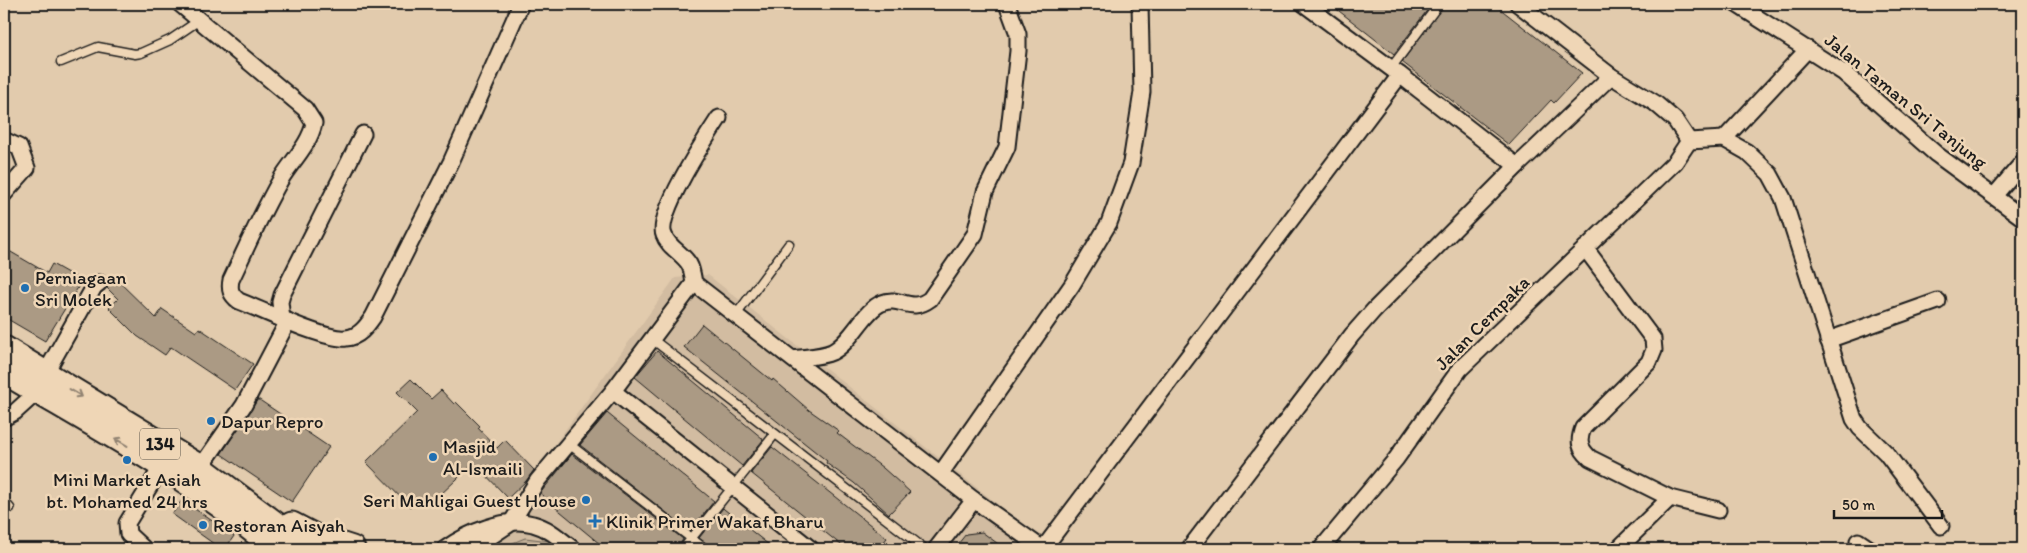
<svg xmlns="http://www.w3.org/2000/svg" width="2027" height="553" viewBox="0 0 2027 553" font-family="Itim,sans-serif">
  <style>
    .built { fill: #d2bca1 }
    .green { fill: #c1ae95; stroke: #6e6558 }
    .building { fill: #ab9a84; stroke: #1c1c1c }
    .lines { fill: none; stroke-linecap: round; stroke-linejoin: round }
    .lane-casing { stroke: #1c1c1c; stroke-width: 11 }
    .street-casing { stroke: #1c1c1c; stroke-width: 19 }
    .primary-casing { stroke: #1c1c1c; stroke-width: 29 }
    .lane { stroke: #efd6b6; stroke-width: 8 }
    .street { stroke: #efd6b6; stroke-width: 15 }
    .primary { stroke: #efd6b6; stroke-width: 25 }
    .oneway { stroke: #908271 }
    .poi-dot { fill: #1f6fb2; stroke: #efd6b6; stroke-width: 2 }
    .labels { text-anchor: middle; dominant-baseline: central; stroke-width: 5; stroke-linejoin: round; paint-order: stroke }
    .shield { fill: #efd6b6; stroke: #5b544a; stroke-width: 1 }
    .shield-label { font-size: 18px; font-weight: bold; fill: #1c1c1c }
    .street-label { font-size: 19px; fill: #1c1c1c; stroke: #efd6b6 }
    .poi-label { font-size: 19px; fill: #1c1c1c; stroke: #efd6b6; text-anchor: start }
  </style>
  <rect width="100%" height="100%" fill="#e2cbad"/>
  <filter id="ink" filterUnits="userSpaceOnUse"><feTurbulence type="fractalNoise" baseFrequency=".02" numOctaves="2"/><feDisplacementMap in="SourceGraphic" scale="10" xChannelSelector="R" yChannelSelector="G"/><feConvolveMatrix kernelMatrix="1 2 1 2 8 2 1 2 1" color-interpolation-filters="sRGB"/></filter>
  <g filter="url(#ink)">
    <polygon class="built" points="708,275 1043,540 1036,549 461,549 506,512 675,278"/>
    <polygon class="green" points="525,538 550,541 560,549 498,549"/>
    <g class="building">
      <polygon points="1330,4 1432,4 1394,54"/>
      <polygon points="1445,4 1494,4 1582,73 1554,103 1551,100 1509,145 1402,62"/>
      <polygon points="4,248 47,273 52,264 82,281 45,341 4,317"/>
      <polygon points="115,278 156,318 162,309 196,332 199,328 253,364 235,390 171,347 165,355 137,336 109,308 118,299 107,288"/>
      <polygon points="702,324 772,381 773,379 809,410 839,431 837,433 883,468 910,492 889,514 854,483 826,463 827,461 684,347"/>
      <polygon points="657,351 762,438 763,440 742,466 635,377"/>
      <polygon points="411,379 431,399 441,390 454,404 456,402 480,426 478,428 497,448 505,440 534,470 526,481 508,498 474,463 439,496 436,493 426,503 421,497 410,507 366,462 417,412 397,392"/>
      <polygon points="258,399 329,447 292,502 221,454"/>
      <polygon points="607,413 714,501 690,531 580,445"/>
      <polygon points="772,447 887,538 878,549 846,549 751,473"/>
      <polygon points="572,454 683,539 678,549 606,549 543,497 541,492 546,486"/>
      <polygon points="182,500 234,536 225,549 221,549 172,514"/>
      <polygon points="723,508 724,509 774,549 711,549 709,545 699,538"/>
      <polygon points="982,532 1005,549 954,549 966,534"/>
    </g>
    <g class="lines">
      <defs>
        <g id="lane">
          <polyline points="61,62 98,47 135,54 141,53 170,40 201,19"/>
          <polyline points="1391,68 1439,4"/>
          <polyline points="736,315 789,244"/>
          <polyline points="652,339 925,549"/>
          <polyline points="569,444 705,549"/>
          <polyline points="4,501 10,508"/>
          <polyline points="683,549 775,434"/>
        </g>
        <g id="street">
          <path d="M180,4L305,109L314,123C310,144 291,162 281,179C262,212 247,246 231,280C229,290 231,295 239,301C260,309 326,341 346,338C359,337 366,327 373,317L451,162L521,4"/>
          <polyline points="1304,4 1400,75 1517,166"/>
          <polyline points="1518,4 1611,76 1655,103 1675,120 1689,141"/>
          <polyline points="1736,4 1844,73 1936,154 2023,218"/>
          <path d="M719,118C706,138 655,215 664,235C668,247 682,253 689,264C692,269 693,277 694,283L974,500L1043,549"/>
          <polyline points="1724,139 1808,49"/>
          <polyline points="4,140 19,147 27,168 4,194"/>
          <polyline points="1689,141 1724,139 1747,152 1770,174 1783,198 1854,419 1860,428 1886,453 1941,526"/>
          <polyline points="1994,196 2023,162"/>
          <path d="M1585,248L1653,339L1654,350L1649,362L1583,428C1578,441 1579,448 1590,458L1670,498L1718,510"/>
          <polyline points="282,319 280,302 282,295 363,134"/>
          <polyline points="1828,340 1938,301"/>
          <path d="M793,359C805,357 821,357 832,352C852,342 864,310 882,303C900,295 910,314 930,299L975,234L985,192L1007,147L1018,51V34L1007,4"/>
          <polyline points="45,374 94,287 99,283"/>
          <polyline points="613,391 811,549"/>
          <polyline points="4,418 15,412 38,391"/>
          <polyline points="200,468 244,405 288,321"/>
          <polyline points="941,473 1072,285 1109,223 1131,163 1142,92 1140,4"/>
          <polyline points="1858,541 1870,549"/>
          <polyline points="144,549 128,534 127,523 162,466"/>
          <path d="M445,549C467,533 506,516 533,524C549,528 561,540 573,549"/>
          <polyline points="472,549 511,523 538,480 613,391 694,283"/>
          <polyline points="936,549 974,500"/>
          <polyline points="1043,549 1400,75"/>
          <polyline points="1189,549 1352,335 1374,310 1517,166 1611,76"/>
          <polyline points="1321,549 1396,459 1460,369 1675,162 1689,141"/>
          <polyline points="1618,549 1670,498"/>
        </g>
        <g id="primary">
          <polyline points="4,349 200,468 308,549"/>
          <path d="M4,371C96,426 195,478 276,549"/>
          <polyline points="292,525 315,537 352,549"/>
        </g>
      </defs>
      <use href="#lane" class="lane-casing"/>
      <use href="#street" class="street-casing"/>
      <use href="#primary" class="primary-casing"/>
      <use href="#lane" class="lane"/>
      <use href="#street" class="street"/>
      <use href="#primary" class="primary"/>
    </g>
    <defs><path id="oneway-shaft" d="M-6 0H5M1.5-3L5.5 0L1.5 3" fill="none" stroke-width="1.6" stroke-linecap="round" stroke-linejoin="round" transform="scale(1.25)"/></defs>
    <g class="oneway">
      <use href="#oneway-shaft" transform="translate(76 393) rotate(31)"/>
      <use href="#oneway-shaft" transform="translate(121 442) rotate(-149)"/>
    </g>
  </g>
  <g class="poi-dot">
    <circle cx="25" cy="288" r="5"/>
    <circle cx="211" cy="421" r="5"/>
    <circle cx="433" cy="457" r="5"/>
    <circle cx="127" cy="460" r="5"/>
    <circle cx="586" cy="500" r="5"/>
    <path d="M592.5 513.5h5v5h5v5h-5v5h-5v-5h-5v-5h5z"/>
    <circle cx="203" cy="525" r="5"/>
  </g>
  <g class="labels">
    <rect class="shield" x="140" y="428.5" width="40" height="31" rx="4"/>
    <g class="shield-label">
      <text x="160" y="444">134</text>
    </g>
    <g class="street-label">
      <text transform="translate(1906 101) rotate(39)">Jalan Taman Sri Tanjung</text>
      <text transform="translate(1482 323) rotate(-45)">Jalan Cempaka</text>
    </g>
    <g class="poi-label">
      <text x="35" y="277">Perniagaan<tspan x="35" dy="22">Sri Molek</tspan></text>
      <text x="221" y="421">Dapur Repro</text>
      <text x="443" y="446">Masjid<tspan x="443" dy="22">Al-Ismaili</tspan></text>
      <text x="127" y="479" text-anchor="middle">Mini Market Asiah<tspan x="127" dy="22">bt. Mohamed 24 hrs</tspan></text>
      <text x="576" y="500" text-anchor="end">Seri Mahligai Guest House</text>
      <text x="606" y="521">Klinik Primer Wakaf Bharu</text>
      <text x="213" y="525">Restoran Aisyah</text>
    </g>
  </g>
  <rect width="2027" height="553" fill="none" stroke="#efd6b6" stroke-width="20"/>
  <rect x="10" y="10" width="2007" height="533" fill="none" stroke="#1c1c1c" stroke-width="2" filter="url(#ink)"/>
  <path d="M1834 510v8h108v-8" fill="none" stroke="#1c1c1c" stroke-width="2.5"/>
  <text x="1842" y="510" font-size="15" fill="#1c1c1c" stroke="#efd6b6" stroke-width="4" paint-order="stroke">50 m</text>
</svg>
